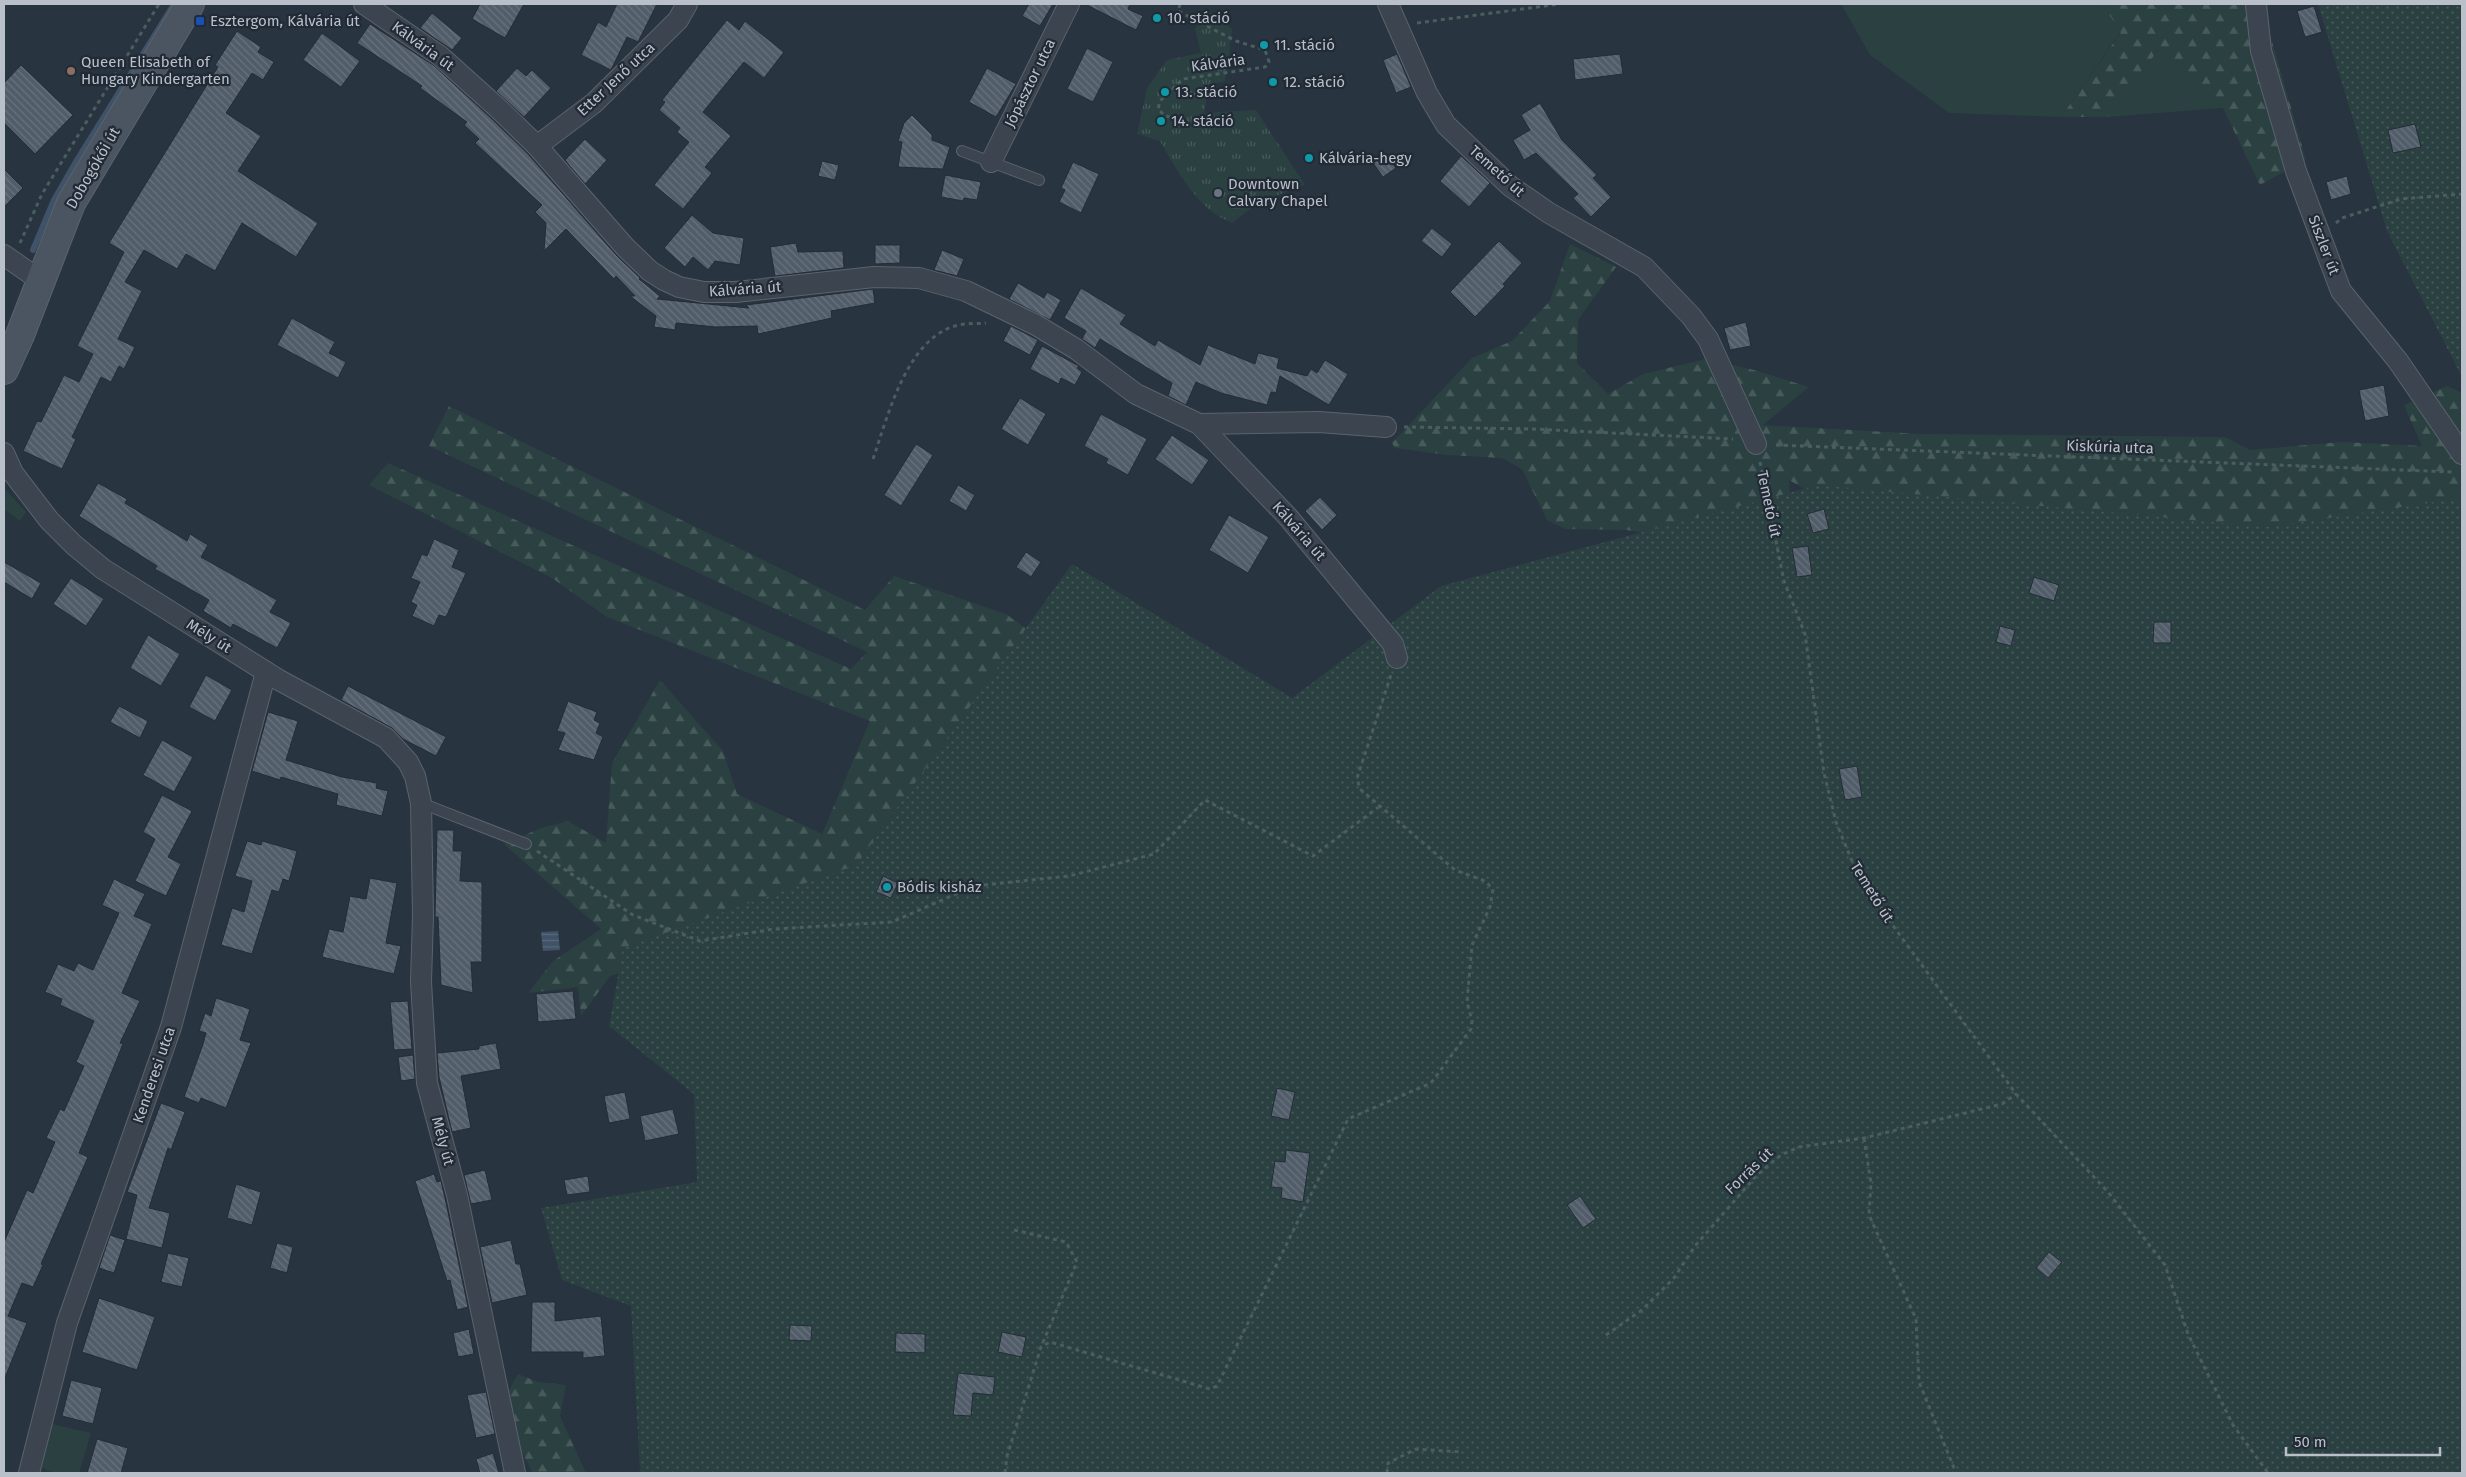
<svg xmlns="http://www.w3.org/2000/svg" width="2466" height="1477" viewBox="0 0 2466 1477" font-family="'Fira Sans',sans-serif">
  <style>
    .grass { fill: #2b4141 }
    .forest { fill: url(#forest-firs) }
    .park { fill: url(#park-tufts) }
    .garden { fill: url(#garden-dots) }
    .water { fill: url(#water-rules) }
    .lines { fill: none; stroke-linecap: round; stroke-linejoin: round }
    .stream { stroke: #405267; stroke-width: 6 }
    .building { fill: url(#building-back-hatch); stroke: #232c37 }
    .service-casing { stroke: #5a636d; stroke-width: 12 }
    .minor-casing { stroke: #5a636d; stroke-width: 22 }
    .secondary-casing { stroke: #5a636d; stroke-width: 30 }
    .path { stroke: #4a5e5f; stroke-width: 3; stroke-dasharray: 4 4; stroke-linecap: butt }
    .service { stroke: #3c454f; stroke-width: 10 }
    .minor { stroke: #3c454f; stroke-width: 20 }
    .secondary { stroke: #4b5562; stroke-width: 28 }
    .culture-dot { fill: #0f9aa8; stroke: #212a35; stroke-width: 2 }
    .transit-dot { fill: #1a4fb4; stroke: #212a35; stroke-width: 2 }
    .education-dot { fill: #8d6e63; stroke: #212a35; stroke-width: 2 }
    .worship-dot { fill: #6b7280; stroke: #212a35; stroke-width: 2 }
    .labels { text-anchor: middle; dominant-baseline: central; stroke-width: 4.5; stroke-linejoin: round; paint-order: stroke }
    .poi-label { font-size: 15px; fill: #b9c0ca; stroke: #212a35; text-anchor: start }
    .street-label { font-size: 15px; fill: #b9c0ca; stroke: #212a35 }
  </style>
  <defs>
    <pattern id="forest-firs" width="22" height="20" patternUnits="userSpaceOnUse" patternTransform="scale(1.25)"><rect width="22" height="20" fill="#2b4141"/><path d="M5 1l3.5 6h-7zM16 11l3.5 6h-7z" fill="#485b5b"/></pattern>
    <pattern id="park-tufts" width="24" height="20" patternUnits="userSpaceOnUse" patternTransform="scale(1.25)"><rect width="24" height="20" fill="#2b4141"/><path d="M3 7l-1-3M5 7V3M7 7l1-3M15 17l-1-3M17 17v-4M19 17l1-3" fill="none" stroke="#485b5b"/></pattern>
    <pattern id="garden-dots" width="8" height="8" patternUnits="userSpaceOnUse" patternTransform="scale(1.25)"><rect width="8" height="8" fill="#2b4141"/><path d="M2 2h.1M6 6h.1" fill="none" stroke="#485b5b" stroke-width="1.8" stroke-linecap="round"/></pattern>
    <pattern id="water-rules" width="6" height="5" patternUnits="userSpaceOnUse" patternTransform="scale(1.25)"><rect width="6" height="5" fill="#405267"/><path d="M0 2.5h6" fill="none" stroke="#5a697b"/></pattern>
    <pattern id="building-back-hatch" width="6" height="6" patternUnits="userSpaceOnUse" patternTransform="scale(1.25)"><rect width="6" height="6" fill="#525d6a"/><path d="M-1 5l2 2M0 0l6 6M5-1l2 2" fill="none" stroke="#69727e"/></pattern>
  </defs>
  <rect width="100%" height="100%" fill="#28343f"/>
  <g class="grass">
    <polygon points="1841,4 2102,4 2121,31 2061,117 1949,113 1870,55"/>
    <polygon points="2159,49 2223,108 2108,117"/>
    <polygon points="4,488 26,512 20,521 4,509"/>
    <polygon points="52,1424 91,1433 79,1473 55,1473 42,1468"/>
  </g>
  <g class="forest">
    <polygon points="2102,4 2257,4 2267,24 2306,160 2260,185 2223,108 2159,49 2108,117 2061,117 2121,32"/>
    <polygon points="1570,244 1616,267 1578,320 1577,363 1608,394 1643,374 1706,359 1754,370 1809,387 1763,425 1921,434 2225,437 2250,450 2342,442 2422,446 2404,405 2447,386 2462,393 2462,569 1843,511 1789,480 1790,500 2462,1473 643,965 610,976 581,1016 578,987 528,993 553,961 601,929 504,844 541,828 568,821 606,843 612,763 660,680 723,751 737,794 822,834 870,721 607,617 552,578 369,485 388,463 851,669 867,652 429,446 449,406 865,610 894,576 1006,614 1050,646 1332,738 1694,541 1627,530 1565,529 1547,520 1522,469 1502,458 1447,455 1395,448 1392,443 1472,358 1512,341 1550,301"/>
    <polygon points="518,1374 538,1382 566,1385 560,1416 586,1473 533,1473 521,1451 509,1390"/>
  </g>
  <path class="park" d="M1210,11L1232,29L1228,68L1224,82L1209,84L1204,113L1256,110L1305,185L1259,202L1232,223C1197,209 1178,172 1160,141L1137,134L1147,88L1167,60L1201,53L1195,29Z"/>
  <g class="garden">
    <polygon points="2318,4 2462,4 2462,377 2387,231"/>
    <polygon points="1818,485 2267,527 2462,498 2462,1473 640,1473 631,1306 562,1280 541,1208 697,1182 694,1094 609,1026 623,948 856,865 1072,564 1292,698 1441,586"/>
  </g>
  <polygon class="water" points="558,931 560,950 543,951 541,932"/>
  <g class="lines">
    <polyline class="stream" points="33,250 54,200 77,160 174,4"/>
  </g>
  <g class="building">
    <polygon points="480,4 524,4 505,38 472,19"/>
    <polygon points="617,4 657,4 638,42 627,37 611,70 581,55 598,22 606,27"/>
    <polygon points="1029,4 1053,4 1040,26 1022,16"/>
    <polygon points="1085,4 1130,4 1128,9 1143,16 1136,30"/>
    <polygon points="2314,6 2322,32 2305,37 2297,11"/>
    <polygon points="432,13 462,38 452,50 420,28"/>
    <polygon points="727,20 739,30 745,21 784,52 764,78 744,62 703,112 731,136 705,167 712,173 683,209 654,185 689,142 677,132 680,128 659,110 665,102 662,100"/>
    <polygon points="370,24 433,65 492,119 528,154 616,255 640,278 639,279 660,296 657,299 749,308 746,305 873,289 875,303 831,311 832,318 758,334 757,326 716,327 676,323 675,330 654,327 656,316 630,296 635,296 616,276 614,279 566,229 544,251 546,223 535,212 542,205 475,143 479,139 464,125 467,122 420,88 422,86 357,43"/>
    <polygon points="237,31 261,47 258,52 274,62 263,80 252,73 226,113 261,136 238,171 318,223 296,257 242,223 215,271 186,254 177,269 144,250 125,282 142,291 118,339 135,347 124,369 119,366 111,382 101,377 72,437 76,439 62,469 23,451 37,421 41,422 64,375 79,382 93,354 77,346 124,252 109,243 218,67 215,65"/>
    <polygon points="322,33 360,61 341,87 303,60"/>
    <polygon points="1087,48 1113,62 1093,102 1067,89"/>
    <polygon points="1397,54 1411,87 1396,93 1383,60"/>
    <polygon points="1620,54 1623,74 1575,80 1573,59"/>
    <polygon points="21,65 73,115 35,154 4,123 4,83"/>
    <polygon points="517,68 526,76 532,70 551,88 524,117 496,91"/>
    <polygon points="987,68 1016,84 996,117 969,102"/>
    <polygon points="1540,103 1562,140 1597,175 1593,178 1611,197 1591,217 1573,198 1578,194 1536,153 1524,160 1513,140 1530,130 1521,115"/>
    <polygon points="912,115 932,135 932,140 950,147 943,169 898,167 902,142 898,141 904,123"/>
    <polygon points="2415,124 2421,147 2393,153 2388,130"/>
    <polygon points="585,139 607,160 585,184 565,160"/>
    <polygon points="1386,154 1396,168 1383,177 1373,163"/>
    <polygon points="1461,156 1490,183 1469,207 1440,181"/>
    <polygon points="822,161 839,165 835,180 818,176"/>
    <polygon points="1073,162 1099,174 1081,213 1059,202 1065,190 1061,188"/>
    <polygon points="4,169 23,188 4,207"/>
    <polygon points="945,175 981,182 977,200 964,198 963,201 941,197"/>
    <polygon points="2347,176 2351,194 2331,200 2326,182"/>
    <polygon points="692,215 713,233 744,238 740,265 715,261 708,270 693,257 685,267 664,248"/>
    <polygon points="1432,228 1452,244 1442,257 1421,241"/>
    <polygon points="1499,241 1522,263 1503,284 1505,286 1475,317 1450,292"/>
    <polygon points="796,243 798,252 843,251 844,268 775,276 770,247"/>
    <polygon points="875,245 900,245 900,263 875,264"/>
    <polygon points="942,250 964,259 957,276 934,270"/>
    <polygon points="1018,283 1044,298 1047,292 1061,300 1050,320 1009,299"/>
    <polygon points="1081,288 1126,315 1120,324 1155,346 1158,340 1200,365 1208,345 1255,364 1258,353 1279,358 1277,368 1307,376 1311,369 1317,373 1325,360 1348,374 1329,405 1280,376 1276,393 1271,392 1267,405 1221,393 1196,382 1186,405 1168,396 1172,383 1100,339 1095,348 1082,339 1086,331 1064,318"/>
    <polygon points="292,318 335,342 329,353 346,362 338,378 277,345"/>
    <polygon points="1746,322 1751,346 1730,350 1724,328"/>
    <polygon points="1011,326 1038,340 1030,355 1003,341"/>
    <polygon points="1042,346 1079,366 1077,368 1082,372 1075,385 1061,378 1059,384 1030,369"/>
    <polygon points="2384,385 2389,416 2365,421 2359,390"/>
    <polygon points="1020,398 1046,414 1028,445 1001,429"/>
    <polygon points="1101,414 1147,439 1128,475 1106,463 1108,459 1084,446"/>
    <polygon points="1172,435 1209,460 1192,485 1155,459"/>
    <polygon points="916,444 933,455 901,506 884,495"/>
    <polygon points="98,483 127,499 125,503 187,541 190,534 208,545 201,557 277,600 270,612 291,623 277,648 233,624 231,628 203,611 209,600 155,569 157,566 79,516"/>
    <polygon points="958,485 975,495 966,511 949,501"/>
    <polygon points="1320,497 1337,515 1322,530 1305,511"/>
    <polygon points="1824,509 1829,529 1813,533 1807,514"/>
    <polygon points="1229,515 1269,537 1248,573 1209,550"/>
    <polygon points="434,539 459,550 452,567 466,573 446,617 439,615 434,626 412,616 417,605 411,602 420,582 411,578 422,554 427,556"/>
    <polygon points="1808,546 1812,575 1797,577 1792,548"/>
    <polygon points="1026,552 1041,562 1031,577 1016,567"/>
    <polygon points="4,562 41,583 32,599 4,582"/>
    <polygon points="2034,577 2059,585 2054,601 2029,593"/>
    <polygon points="71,578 104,599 86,626 53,604"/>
    <polygon points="2154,622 2171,622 2171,643 2153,643"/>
    <polygon points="2000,626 2015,630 2011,646 1996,642"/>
    <polygon points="148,635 180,654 161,686 130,668"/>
    <polygon points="206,675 232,690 215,721 189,707"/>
    <polygon points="348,686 446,737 436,756 403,739 392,728 341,700"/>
    <polygon points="568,701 597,712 594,720 600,723 596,733 603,737 594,760 558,750 565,733 557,731"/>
    <polygon points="119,706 148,721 140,738 110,722"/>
    <polygon points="268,712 298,721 286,760 342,777 377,783 376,788 388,791 382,816 336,805 338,794 281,777 280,780 252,771"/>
    <polygon points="162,740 193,757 174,792 143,775"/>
    <polygon points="1857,766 1862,797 1845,800 1839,769"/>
    <polygon points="162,795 192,811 168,857 181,864 166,896 135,881 155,839 143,832"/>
    <polygon points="437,830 454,830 453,851 462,851 460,881 482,882 482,962 471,962 473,993 441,985 438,917 435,917"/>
    <polygon points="247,841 261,845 262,841 297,851 289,881 283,879 279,892 272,890 252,954 221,945 232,908 244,912 252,881 235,876"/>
    <polygon points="883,876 898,883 891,898 876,892"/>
    <polygon points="370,878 397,883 386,943 401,946 394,974 322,957 329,929 343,932 350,896 366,899"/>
    <polygon points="114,879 145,894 134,916 152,924 122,993 140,1001 120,1043 123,1044 79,1153 88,1157 41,1264 43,1265 33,1287 22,1283 8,1316 27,1323 4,1380 4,1242 27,1190 33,1193 55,1142 46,1138 60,1109 64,1111 84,1066 76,1062 94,1021 60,1005 62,999 45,992 58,964 74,971 78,963 93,970 119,913 102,905"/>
    <polygon points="573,991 576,1019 538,1022 536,994"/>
    <polygon points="216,998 250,1009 240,1040 251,1043 226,1108 201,1098 199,1103 184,1097 203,1044 206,1033 199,1031 205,1013 211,1016"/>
    <polygon points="408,1001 412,1049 394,1050 390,1002"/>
    <polygon points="496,1043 501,1069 461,1076 471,1128 452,1132 439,1077 437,1053 479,1049 479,1046"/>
    <polygon points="413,1055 415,1079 401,1081 398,1057"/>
    <polygon points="1277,1088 1295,1092 1289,1120 1271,1116"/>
    <polygon points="625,1092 630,1119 609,1123 604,1096"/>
    <polygon points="161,1103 185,1112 171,1150 168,1148 149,1208 170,1213 162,1248 126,1239 137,1195 127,1192"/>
    <polygon points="673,1109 679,1134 645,1141 640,1116"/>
    <polygon points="1286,1150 1310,1153 1303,1202 1281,1198 1282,1188 1271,1187 1275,1161 1285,1162"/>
    <polygon points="485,1170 492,1200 471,1204 464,1175"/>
    <polygon points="434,1174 437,1182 441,1181 445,1198 468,1307 457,1310 450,1280 447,1281 415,1181"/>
    <polygon points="588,1176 590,1192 567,1195 564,1180"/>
    <polygon points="236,1184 261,1192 252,1225 227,1218"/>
    <polygon points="1580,1196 1596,1219 1583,1228 1567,1205"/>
    <polygon points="110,1235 125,1240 114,1273 99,1268"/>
    <polygon points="511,1240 516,1264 520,1264 527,1295 492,1303 480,1247"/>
    <polygon points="277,1243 293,1247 287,1273 270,1268"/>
    <polygon points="2049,1252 2062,1262 2048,1278 2036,1268"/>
    <polygon points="168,1253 189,1258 182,1287 161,1282"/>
    <polygon points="99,1298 155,1317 137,1370 82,1352"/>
    <polygon points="532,1302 555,1302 555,1321 601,1316 605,1356 583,1358 583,1352 531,1352"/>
    <polygon points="790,1325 812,1326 811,1341 789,1340"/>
    <polygon points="469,1329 474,1354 458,1357 453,1333"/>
    <polygon points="1002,1332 1026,1337 1022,1357 998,1352"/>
    <polygon points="896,1333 925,1334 925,1353 895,1352"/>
    <polygon points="958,1373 995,1377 993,1395 973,1393 971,1416 953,1415"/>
    <polygon points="71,1380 102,1388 93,1424 62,1416"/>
    <polygon points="486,1392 495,1434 476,1438 467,1395"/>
    <polygon points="97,1439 128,1448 121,1473 87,1473"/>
    <polygon points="493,1453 499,1473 480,1473 476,1459"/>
  </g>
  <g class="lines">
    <defs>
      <g id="service">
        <polyline points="962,151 1039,180"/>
        <polyline points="421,803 526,844"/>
      </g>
      <g id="minor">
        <polyline points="364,4 440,56 500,110 537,146 625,247 650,271 664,280 679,287 704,292 736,292 874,277 919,278 966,291 1036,325 1076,349 1136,394 1199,424 1288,517 1393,644 1397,658"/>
        <polyline points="1388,4 1427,93 1446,125 1510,186 1549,213 1644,267 1691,316 1708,339 1756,444"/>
        <polyline points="2256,4 2261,51 2296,171 2341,291 2398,361 2462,454"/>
        <polyline points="537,146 594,103 678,20 687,4"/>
        <polyline points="991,162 1069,4"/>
        <polyline points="4,255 41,281"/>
        <polyline points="1199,424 1319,422 1386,427"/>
        <polyline points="4,453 13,473 49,520 74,545 103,569 279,680 386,738 408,762 415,776 421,803 423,916 421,982 427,1083 457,1195 515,1473"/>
        <polyline points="29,1473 67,1323 171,1027 266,672"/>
      </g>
      <polyline id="secondary" points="4,370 20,335 71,203 190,4"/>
    </defs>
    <use href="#service" class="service-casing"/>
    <use href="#minor" class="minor-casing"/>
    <use href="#secondary" class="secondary-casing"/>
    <g class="path">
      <polyline points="1180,4 1178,11 1236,41 1265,50 1269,62 1265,67 1183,79 1160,101 1158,109 1164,115 1186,123"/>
      <polyline points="1417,23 1560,4"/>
      <polyline points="2336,223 2342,218 2401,199 2462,194"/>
      <polyline points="20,243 42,194 159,4"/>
      <polyline points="1404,427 1533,429 1733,439"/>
      <polyline points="1776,445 2452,472"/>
      <path d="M873,459C888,416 907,336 959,325C967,323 977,324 986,323"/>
      <polyline points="1760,462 1784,581 1805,634 1824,773 1836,822 1854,866 1894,927 2016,1094 2108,1192 2165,1265 2188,1334 2233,1425 2268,1473"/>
      <polyline points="537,851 633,915 700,941 774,929 892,922 974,886 1069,876 1154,854 1205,800 1313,856 1380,806"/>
      <polyline points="1864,1138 1871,1183 1869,1215 1916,1319 1919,1382 1956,1473"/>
      <polyline points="1014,1230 1066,1242 1077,1262 1041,1347"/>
      <polyline points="1606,1335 1642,1310 1674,1278 1695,1246 1757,1175 1781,1155 1799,1147 1864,1138 2002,1104 2016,1094"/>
      <polyline points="1005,1473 1007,1456 1041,1347 1050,1342 1210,1389 1217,1386 1348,1119 1431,1083 1471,1029 1472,1021 1467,1002 1472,945 1490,907 1493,889 1485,881 1455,870 1360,789 1357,778 1391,675"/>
      <polyline points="1387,1473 1388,1463 1416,1449 1462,1452"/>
    </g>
    <use href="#service" class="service"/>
    <use href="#minor" class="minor"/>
    <use href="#secondary" class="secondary"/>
  </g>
  <g class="culture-dot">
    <circle cx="1157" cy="18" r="5"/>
    <circle cx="1264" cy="45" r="5"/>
    <circle cx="1273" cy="82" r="5"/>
    <circle cx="1165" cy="92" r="5"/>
    <circle cx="1161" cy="121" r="5"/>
    <circle cx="1309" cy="158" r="5"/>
    <circle cx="887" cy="887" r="5"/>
  </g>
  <rect class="transit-dot" x="195" y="16" width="10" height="10" rx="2.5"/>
  <circle class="education-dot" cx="71" cy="71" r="5"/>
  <circle class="worship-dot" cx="1218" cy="193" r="5"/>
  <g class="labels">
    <g class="poi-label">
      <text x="1167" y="18">10. stáció</text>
      <text x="210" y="21">Esztergom, Kálvária út</text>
      <text x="1274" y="45">11. stáció</text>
      <text x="81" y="62">Queen Elisabeth of<tspan x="81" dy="17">Hungary Kindergarten</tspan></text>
      <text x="1283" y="82">12. stáció</text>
      <text x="1175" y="92">13. stáció</text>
      <text x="1171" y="121">14. stáció</text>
      <text x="1319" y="158">Kálvária-hegy</text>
      <text x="1228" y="184">Downtown<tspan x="1228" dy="17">Calvary Chapel</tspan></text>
      <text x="897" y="887">Bódis kisház</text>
    </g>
    <g class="street-label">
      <text transform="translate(423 46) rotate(36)">Kálvária út</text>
      <text transform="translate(1218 63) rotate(-8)">Kálvária</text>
      <text transform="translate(616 79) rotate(-43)">Etter Jenő utca</text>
      <text transform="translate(1030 83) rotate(-64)">Jópásztor utca</text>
      <text transform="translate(93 168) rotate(-60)">Dobogókői út</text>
      <text transform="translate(1497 171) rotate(42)">Temető út</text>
      <text transform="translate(2324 245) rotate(69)">Siszler út</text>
      <text transform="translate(745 289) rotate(-4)">Kálvária út</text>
      <text transform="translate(2110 447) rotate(2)">Kiskúria utca</text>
      <text transform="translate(1769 504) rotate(78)">Temető út</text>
      <text transform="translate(1299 531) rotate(49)">Kálvária út</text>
      <text transform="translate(209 636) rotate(32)">Mély út</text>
      <text transform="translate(1872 892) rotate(58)">Temető út</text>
      <text transform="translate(154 1075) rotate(-71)">Kenderesi utca</text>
      <text transform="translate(443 1141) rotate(75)">Mély út</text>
      <text transform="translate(1749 1171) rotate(-44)">Forrás út</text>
    </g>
  </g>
  <rect width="2466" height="1477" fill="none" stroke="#b9c0ca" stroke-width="10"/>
  <path d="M2286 1447v8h154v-8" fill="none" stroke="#b9c0ca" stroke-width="2.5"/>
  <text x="2294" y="1447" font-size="15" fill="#b9c0ca" stroke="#212a35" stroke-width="4" paint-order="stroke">50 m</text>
</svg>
